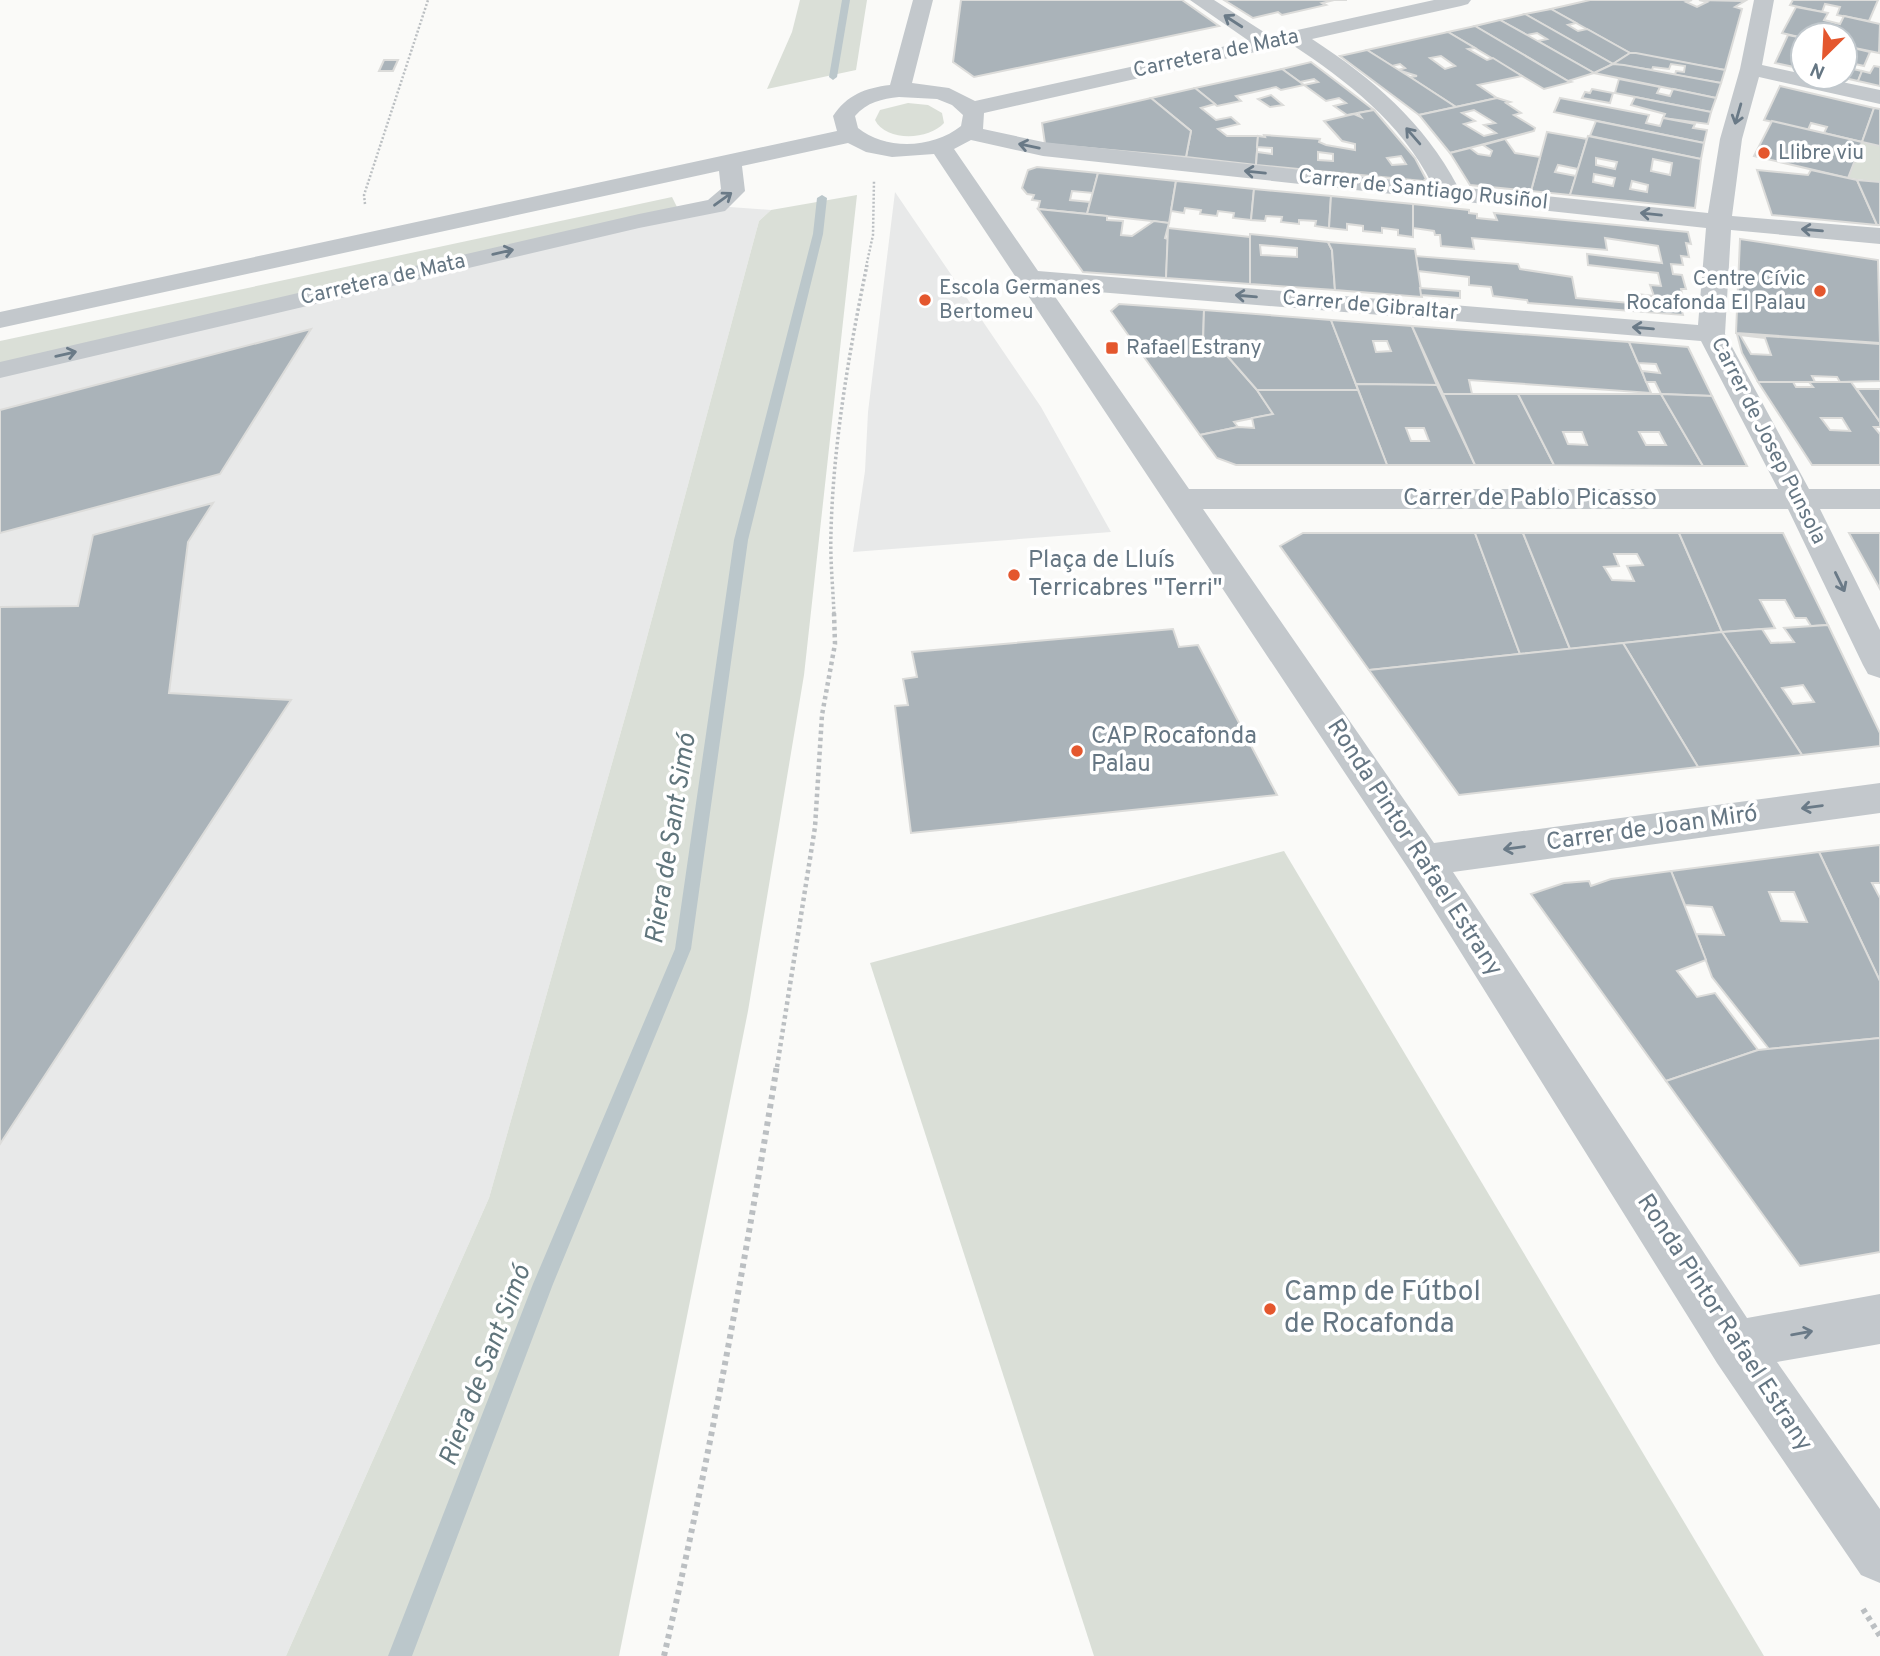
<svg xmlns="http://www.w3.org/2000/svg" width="1880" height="1656" viewBox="0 0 1880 1656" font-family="Overpass,sans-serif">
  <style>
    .built { fill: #e8e9e9 }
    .green { fill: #dadfd7 }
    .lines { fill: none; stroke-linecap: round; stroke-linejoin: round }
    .stream { fill: #bbc7cb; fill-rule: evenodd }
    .building { fill: #aab3b9; stroke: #dcdcda; stroke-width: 2; fill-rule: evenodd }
    .path-far3 { stroke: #bbbfc2; stroke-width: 2.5; stroke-dasharray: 2 2; stroke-linecap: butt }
    .path-far2 { stroke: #bbbfc2; stroke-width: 3.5; stroke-dasharray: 2.5 2.5; stroke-linecap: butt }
    .path-far1 { stroke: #bbbfc2; stroke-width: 4.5; stroke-dasharray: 3.5 3.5; stroke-linecap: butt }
    .path { stroke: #bbbfc2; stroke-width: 6; stroke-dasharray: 4.5 4.5; stroke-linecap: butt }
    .minor { fill: #c3c8cc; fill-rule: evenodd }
    .oneway { stroke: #6a7a87 }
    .poi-dot { fill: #e4572e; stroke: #fff; stroke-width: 2.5 }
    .labels { text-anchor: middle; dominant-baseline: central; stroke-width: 7; stroke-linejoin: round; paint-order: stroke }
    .far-street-label { font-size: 21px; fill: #657683; stroke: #fff }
    .far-poi-label { font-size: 21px; fill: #657683; stroke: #fff; text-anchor: start }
    .street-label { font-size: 24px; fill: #657683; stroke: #fff }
    .poi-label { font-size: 24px; fill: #657683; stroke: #fff; text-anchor: start }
    .water-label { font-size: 26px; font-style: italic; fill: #60757c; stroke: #fff }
    .near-poi-label { font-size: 28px; fill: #657683; stroke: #fff; text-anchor: start }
  </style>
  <rect width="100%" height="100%" fill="#fafaf8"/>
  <g class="built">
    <polygon points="895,192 1041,407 1111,532 853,552 865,471 868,412"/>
    <polygon points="716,206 771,210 759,221 633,689 489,1198 286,1656 0,1656 0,370"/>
  </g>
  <g class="green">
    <polygon points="800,0 867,0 856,70 767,89 792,32"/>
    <path d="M908,103L928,105L942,113L944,123C929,140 886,142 875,120L880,110Z"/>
    <polygon points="1862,142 1880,146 1880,182 1848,178"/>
    <polygon points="857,195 804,675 748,1011 619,1656 286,1656 489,1198 633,689 759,221 771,210"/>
    <polygon points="672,197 677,207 0,363 0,341"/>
    <polygon points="1284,851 1764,1656 1094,1656 870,963"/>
  </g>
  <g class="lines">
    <g class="stream">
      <polygon points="842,0 850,0 837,77 833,80 829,77"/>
      <polygon points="822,195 827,198 823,234 748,540 691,949 553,1284 412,1656 388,1656 533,1284 675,949 734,540 813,234 817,198"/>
    </g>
  </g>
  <g class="building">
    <polygon points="961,0 1182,0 1219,26 974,77 953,62"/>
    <polygon points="1224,0 1347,0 1334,0 1322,3 1326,5 1282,15 1278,12 1253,18"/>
    <polygon points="1590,0 1692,0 1686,2 1697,7 1707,2 1699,0 1745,1 1735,7 1742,9 1725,70 1630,53 1551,9"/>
    <polygon points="1793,0 1878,0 1869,21 1837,15 1840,7 1825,4 1822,12 1790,5"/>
    <polygon points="1796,7 1828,13 1824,20 1840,24 1844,16 1880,24 1879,53 1845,46 1845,35 1819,32 1817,35 1803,35 1803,38 1782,33"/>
    <polygon points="1551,9 1576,23 1568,25 1578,31 1587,29 1630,53 1613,64 1525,14"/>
    <polygon points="1525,14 1613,64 1594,73 1538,41 1547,39 1537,33 1527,35 1500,20"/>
    <polygon points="1500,20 1527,35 1594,73 1568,81 1475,26"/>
    <polygon points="1475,26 1568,81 1571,82 1544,89 1448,32"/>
    <path d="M1448,32L1475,48L1468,49L1487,60L1493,58L1522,76L1478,85L1497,98L1456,107L1410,77L1417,76L1398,70L1405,68L1400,64L1392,66L1367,50ZM1441,56L1455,66L1445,69L1430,58Z"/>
    <polygon points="1788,35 1803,38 1803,69 1775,63"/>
    <polygon points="1845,46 1870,52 1864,66 1855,64 1853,69 1862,71 1858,81 1840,77 1845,77"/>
    <polygon points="1367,50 1410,77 1456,107 1419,115 1340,56"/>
    <polygon points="1630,53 1636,53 1725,70 1721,83 1675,75 1676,71 1684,72 1685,66 1671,64 1669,69 1653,67 1652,70 1613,64"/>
    <polygon points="384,60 398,60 393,71 379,71"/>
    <polygon points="1311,62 1374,110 1347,115 1334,106 1346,103 1339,98 1326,101 1304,85 1318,82 1314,79 1300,82 1282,69"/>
    <polygon points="1613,64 1624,65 1721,83 1716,98 1594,73"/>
    <polygon points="1874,66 1880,67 1880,86 1858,81 1862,71 1870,73"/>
    <polygon points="1282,69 1304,85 1281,90 1276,87 1236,96 1241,101 1217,106 1195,88"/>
    <polygon points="1619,79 1660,87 1657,93 1670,96 1673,89 1716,98 1711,112 1615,93"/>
    <polygon points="1780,86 1874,108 1862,142 1824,133 1827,127 1811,123 1808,130 1764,120"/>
    <polygon points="1195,88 1215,104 1201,108 1216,120 1231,117 1239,124 1218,129 1227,136 1258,136 1256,165 1186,157 1191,131 1151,98"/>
    <polygon points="1592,89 1613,93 1610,103 1582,98 1585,92 1590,93"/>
    <polygon points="1271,95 1283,105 1270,107 1258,99"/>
    <polygon points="1635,97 1711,112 1708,124 1663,118 1665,114 1631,105"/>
    <polygon points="1151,98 1191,131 1186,157 1045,144 1042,123"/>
    <path d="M1497,98L1510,102L1506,103L1521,113L1514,115L1535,128L1534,131L1450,153L1419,115ZM1474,110L1495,123L1484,125L1496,133L1484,136L1464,124L1475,121L1462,113Z"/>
    <polygon points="1560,98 1649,115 1646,123 1660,126 1663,118 1695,124 1693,128 1707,130 1704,143 1554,112"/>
    <polygon points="1874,108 1880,109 1880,146 1862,142"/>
    <path d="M1374,110L1415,158L1426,179L1423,181L1256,165L1257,152L1272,154V148L1257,147L1258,136L1265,137L1264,135L1320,139L1319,142L1326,145L1355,150V144L1342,141L1324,121L1354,114L1361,117L1358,113ZM1318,152L1333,154V161L1318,160ZM1401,156L1406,164L1392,165L1387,158Z"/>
    <polygon points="1596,121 1704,143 1701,159 1590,136"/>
    <polygon points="1772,121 1862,142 1848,178 1754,156"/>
    <polygon points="1547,132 1587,139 1578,169 1558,165 1555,172 1576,176 1570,195 1531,191"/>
    <path d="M1588,136L1701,159L1695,208L1570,195ZM1596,158L1617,162L1615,169L1596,165ZM1653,159L1672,163L1670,175L1651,171ZM1594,174L1615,178L1613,186L1593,182ZM1632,181L1648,185L1647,192L1630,189Z"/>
    <polygon points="1505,139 1515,153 1540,157 1531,191 1470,185 1450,153 1470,148 1478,154 1490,156 1492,151 1483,145"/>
    <polygon points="1037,167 1098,173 1093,193 1072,191 1070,200 1090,202 1087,214 1038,209 1040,201 1032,200 1034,195 1027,194 1022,188 1028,170"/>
    <polygon points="1757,170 1808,175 1811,170 1857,180 1877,225 1772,215"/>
    <polygon points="1098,173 1176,181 1169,223 1087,214"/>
    <polygon points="1857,180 1880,182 1880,225 1877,225"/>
    <polygon points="1176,181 1254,189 1251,220 1233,218 1234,213 1218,211 1217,216 1200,214 1201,210 1185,208 1184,213 1171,211"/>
    <polygon points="1254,189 1331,196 1329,228 1315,226 1316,221 1299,220 1299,224 1281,222 1282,217 1266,216 1265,221 1251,220"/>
    <polygon points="1331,196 1413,204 1413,237 1398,235 1398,230 1382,228 1382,233 1363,231 1363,226 1347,224 1347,230 1329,228"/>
    <polygon points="1413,204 1469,210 1469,213 1477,214 1477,218 1497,220 1494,213 1688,232 1691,244 1686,243 1689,257 1681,256 1683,265 1671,264 1673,274 1682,275 1686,289 1681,289 1684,304 1680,303 1683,315 1528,303 1527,300 1493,296 1491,287 1469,285 1469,277 1418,271 1415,256 1518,264 1520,269 1572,277 1576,298 1629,303 1627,293 1654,296 1650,285 1661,286 1658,273 1588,265 1587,254 1662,263 1658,246 1605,238 1607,250 1472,238 1474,249 1441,246 1440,235 1435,235 1434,231 1413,228"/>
    <polygon points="1038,209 1107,216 1107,220 1123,221 1121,235 1132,236 1154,221 1169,223 1165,238 1168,239 1166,278 1083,272"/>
    <polygon points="1168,228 1250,237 1250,284 1166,278"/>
    <path d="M1250,234L1328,242L1332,250L1335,290L1250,284ZM1260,245L1297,248V257L1261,255Z"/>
    <polygon points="1740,239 1878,260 1880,343 1736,333"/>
    <polygon points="1328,242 1415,249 1422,297 1335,290 1332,250"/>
    <polygon points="1420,288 1460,291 1460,298 1421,295"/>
    <polygon points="1119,304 1204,310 1203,343 1216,343 1257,390 1273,414 1234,422 1238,427 1200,435 1111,311"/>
    <polygon points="1204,310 1331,320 1358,390 1257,390 1216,343 1203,343"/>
    <path d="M1331,320L1412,326L1437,385L1356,384ZM1373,341H1387L1391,351L1376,352Z"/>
    <polygon points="1412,326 1629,342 1651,393 1469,380 1472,394 1443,394"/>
    <polygon points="311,329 220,474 0,533 0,410"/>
    <path d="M1737,334L1880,344V381L1840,382L1837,377L1812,376L1815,382H1758L1742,353ZM1740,335L1765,338L1771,355L1751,354Z"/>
    <polygon points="1629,342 1688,347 1712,396 1661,394 1655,382 1646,382 1642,371 1660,373 1656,364 1638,363"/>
    <path d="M1758,382H1793L1796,387H1813L1809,382H1851L1880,422V427H1874L1880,434V465H1812ZM1821,418H1842L1850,431L1830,430Z"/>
    <path d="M1356,384L1437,385L1475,465H1387ZM1406,428H1424L1429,441H1411Z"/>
    <polygon points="1857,389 1880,389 1880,422"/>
    <polygon points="1257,390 1358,390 1387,465 1236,465 1217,458 1200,435 1238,427 1254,428 1252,418 1273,414"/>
    <polygon points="1443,394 1518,394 1554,465 1475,465"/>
    <path d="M1518,394H1661L1703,466L1554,465ZM1563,432H1582L1587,445L1568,444ZM1639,432H1659L1666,445H1646Z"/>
    <polygon points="1661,394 1712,396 1747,466 1703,466"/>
    <polygon points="213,503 188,542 169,693 291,700 0,1144 0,607 78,606 93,535"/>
    <polygon points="1303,533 1475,533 1520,654 1369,670 1280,546"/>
    <polygon points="1475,533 1523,533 1570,649 1520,654"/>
    <path d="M1523,533H1679L1722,632L1570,649ZM1614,554H1637L1643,565L1627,566L1634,581L1612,580L1604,567L1619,566Z"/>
    <polygon points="1679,533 1783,533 1828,625 1811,626 1806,618 1795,618 1785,600 1760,600 1775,628 1722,632"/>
    <polygon points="1849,533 1880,533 1880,589"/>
    <path d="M1828,625L1880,733V746L1802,755L1722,632L1762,629L1771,643L1794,642L1784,628ZM1803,685L1814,702L1793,704L1782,688Z"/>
    <polygon points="1173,629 1179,647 1198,645 1277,795 911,833 895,706 908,705 903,679 917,677 912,652"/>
    <polygon points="1722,632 1802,755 1698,767 1623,643"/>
    <polygon points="1623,643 1698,767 1459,795 1369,670"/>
    <polygon points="1880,845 1880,883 1872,883 1880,898 1880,981 1819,852"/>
    <path d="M1819,852L1880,981V1038L1769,1049L1712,977L1696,934L1724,935L1712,907L1685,905L1671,871ZM1769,892H1794L1807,922L1781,921Z"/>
    <polygon points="1671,871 1706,960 1677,971 1697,997 1715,993 1758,1050 1666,1081 1531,894 1564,883 1589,881 1591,886 1611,879"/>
    <polygon points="1880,1038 1880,1252 1800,1266 1666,1081 1758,1050"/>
  </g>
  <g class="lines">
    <g class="path-far3">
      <polyline points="365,204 364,195 428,0"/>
      <polyline points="866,267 873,235 874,181"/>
    </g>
    <path class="path-far2" d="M834,614C833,588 830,560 831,533C833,445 849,352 867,265"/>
    <polyline class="path-far1" points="777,1067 815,827 822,715 835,644 834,613"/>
    <g class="path">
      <polyline points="1863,1609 1880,1636"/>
      <path d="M664,1656C709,1461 745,1263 777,1065"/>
    </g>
    <path class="minor" d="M913,0H933L912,83L949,88L975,101L1249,41L1190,0H1214L1270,36L1434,0H1471L1468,4L1461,6L1312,39C1372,78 1424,122 1458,187L1708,213L1720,139L1740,69L1754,0H1774L1762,65L1803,74V77H1818L1880,90V104L1759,77L1742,139L1732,216L1880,228V244L1731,230L1725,334L1809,489H1880V509H1820L1880,630V678L1868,674L1863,665L1788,509H1203L1434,843L1880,783V813L1453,872L1747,1318L1880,1294V1344L1777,1362L1880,1509V1583L1861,1575L1717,1363L1410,871L934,154L892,157L866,152L848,143L742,166L745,191L725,211L639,228L0,378V362L639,214L708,200L721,189L719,171L0,328V312L837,131L833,116C847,95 865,88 890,85ZM1291,44C1347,81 1401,122 1432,184L1043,142L983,129L984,113ZM899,97L937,99L952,105L963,115L961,126C934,148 886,151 858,128L855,116C867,102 882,99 899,97ZM971,140L1043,156L1706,228L1698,325L1038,271L954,149ZM1049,288L1701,341L1778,489H1189Z"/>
  </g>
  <defs><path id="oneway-shaft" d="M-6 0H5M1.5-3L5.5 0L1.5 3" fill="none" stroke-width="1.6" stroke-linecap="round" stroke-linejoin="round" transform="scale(1.75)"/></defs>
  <g class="oneway">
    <use href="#oneway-shaft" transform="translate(1233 21) rotate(-147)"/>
    <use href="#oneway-shaft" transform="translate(1738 114) rotate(106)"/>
    <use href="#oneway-shaft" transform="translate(1413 136) rotate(-131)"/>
    <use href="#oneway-shaft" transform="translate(1029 146) rotate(-168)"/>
    <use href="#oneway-shaft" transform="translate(1255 172) rotate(-174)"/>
    <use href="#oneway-shaft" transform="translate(723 199) rotate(-36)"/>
    <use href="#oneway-shaft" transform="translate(1651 214) rotate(-174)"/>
    <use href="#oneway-shaft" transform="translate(1812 230) rotate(-175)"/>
    <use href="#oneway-shaft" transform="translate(503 252) rotate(-13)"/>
    <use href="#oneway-shaft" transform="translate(1246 296) rotate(-175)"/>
    <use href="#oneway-shaft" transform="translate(1643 328) rotate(-175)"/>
    <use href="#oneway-shaft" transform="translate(66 354) rotate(-13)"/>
    <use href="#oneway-shaft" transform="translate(1840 582) rotate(64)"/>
    <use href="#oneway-shaft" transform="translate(1812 807) rotate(172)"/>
    <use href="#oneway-shaft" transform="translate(1514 848) rotate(172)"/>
    <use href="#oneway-shaft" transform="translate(1802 1333) rotate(-10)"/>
  </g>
  <g class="poi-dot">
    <circle cx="1764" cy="153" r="7"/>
    <circle cx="1820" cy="291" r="7"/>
    <circle cx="925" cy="300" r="7"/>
    <rect x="1105" y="341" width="14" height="14" rx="3.5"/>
    <circle cx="1014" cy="575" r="7"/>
    <circle cx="1077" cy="751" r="7"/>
    <circle cx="1270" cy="1309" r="7"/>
  </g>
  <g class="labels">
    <g class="far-street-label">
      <text transform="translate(1216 54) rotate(-12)">Carretera de Mata</text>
      <text transform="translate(1423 190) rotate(6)">Carrer de Santiago Rusiñol</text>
      <text transform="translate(383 280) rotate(-13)">Carretera de Mata</text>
      <text transform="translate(1370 306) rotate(5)">Carrer de Gibraltar</text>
      <text transform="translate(1768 441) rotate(63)">Carrer de Josep Punsola</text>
    </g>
    <g class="far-poi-label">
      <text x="1778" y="153">Llibre viu</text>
      <text x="1806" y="279" text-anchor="end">Centre Cívic<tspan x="1806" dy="24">Rocafonda El Palau</tspan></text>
      <text x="939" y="288">Escola Germanes<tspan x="939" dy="24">Bertomeu</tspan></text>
      <text x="1126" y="348">Rafael Estrany</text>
    </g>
    <g class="street-label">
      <text x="1530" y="499">Carrer de Pablo Picasso</text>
      <text transform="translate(1652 829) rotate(-8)">Carrer de Joan Miró</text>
      <text transform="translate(1414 848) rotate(57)">Ronda Pintor Rafael Estrany</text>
      <text transform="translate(1724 1323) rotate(57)">Ronda Pintor Rafael Estrany</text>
    </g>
    <g class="poi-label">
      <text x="1028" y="561">Plaça de Lluís<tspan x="1028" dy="28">Terricabres "Terri"</tspan></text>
      <text x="1091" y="737">CAP Rocafonda<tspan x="1091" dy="28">Palau</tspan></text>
    </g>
    <g class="water-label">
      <text transform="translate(672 839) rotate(-81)">Riera de Sant Simó</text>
      <text transform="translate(486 1366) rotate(-69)">Riera de Sant Simó</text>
    </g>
    <g class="near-poi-label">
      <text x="1284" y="1293">Camp de Fútbol<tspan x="1284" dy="32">de Rocafonda</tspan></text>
    </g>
  </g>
  <g transform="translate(1824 56) rotate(204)"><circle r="33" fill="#ffffff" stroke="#c1c8cd" stroke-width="2"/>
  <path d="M0-5L12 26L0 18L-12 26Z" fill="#e4572e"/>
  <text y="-10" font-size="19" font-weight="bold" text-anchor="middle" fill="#657683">N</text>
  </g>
</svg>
